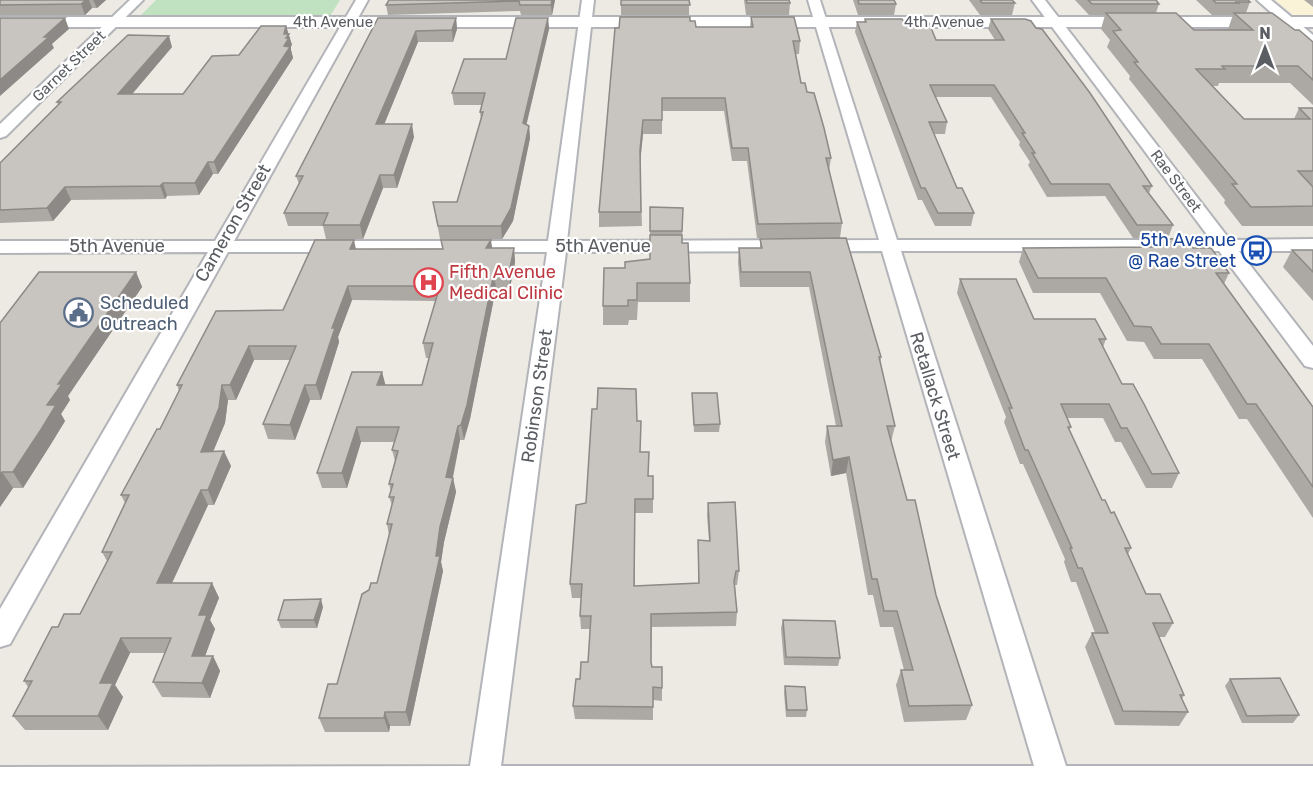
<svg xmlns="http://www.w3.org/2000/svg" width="1313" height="791" viewBox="0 0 1313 791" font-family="Rubik,sans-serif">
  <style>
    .commercial { fill: #fbf3d8 }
    .green { fill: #c0e2c0 }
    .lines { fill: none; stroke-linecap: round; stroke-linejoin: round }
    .minor-casing { stroke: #b2b4b9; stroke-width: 4 }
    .tertiary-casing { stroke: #b2b4b9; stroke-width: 4 }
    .minor { fill: #fff; fill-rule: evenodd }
    .tertiary { fill: #fff; fill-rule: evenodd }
    .wall { fill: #aca9a4 }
    .shaded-wall { fill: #8c8986 }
    .building { fill: #c8c4bf; stroke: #8c8986; stroke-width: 1.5 }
    .labels { text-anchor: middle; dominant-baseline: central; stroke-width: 4.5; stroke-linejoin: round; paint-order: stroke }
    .far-street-label { font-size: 15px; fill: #5a5d62; stroke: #fff }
    .street-label { font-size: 18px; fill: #5a5d62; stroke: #fff }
    .transit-label { font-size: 18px; fill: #164399; stroke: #fff; text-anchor: end }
    .health-label { font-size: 18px; fill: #be3a42; stroke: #fff; text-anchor: start }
    .service-label { font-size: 18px; fill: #4e5e75; stroke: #fff; text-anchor: start }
  </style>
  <rect width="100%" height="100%" fill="#eceae2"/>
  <polygon class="commercial" points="1275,0 1313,0 1313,17 1296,17"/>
  <polygon class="green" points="156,0 340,0 330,16 140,16"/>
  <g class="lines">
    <defs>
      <g id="minor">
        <polygon points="130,0 143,0 6,136 0,138 0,124"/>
        <path d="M356,0H368L234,241H548L582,0H594L567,241L879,240L808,0H820L897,240H1211L1032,0H1045L1230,240L1313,239V251H1239L1313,346V368L1305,366L1219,251H901L1066,766H1313V791H0V767L470,766L547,252H228L10,644L0,647V609L208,252L0,253V241H215ZM882,251L1034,766H501L566,252Z"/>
        <polygon points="1257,0 1271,0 1313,35 1313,46 1308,45"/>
      </g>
      <rect id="tertiary" x="0" y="17" width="1313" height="10"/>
    </defs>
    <use href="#minor" class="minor-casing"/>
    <use href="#tertiary" class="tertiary-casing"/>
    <use href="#minor" class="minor"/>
    <use href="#tertiary" class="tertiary"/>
  </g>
  <g class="wall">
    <polygon points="0,0 106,0 97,8 92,8 85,15 0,15"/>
    <polygon points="389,0 555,0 552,15 521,15 520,11 388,15 386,5"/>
    <rect x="621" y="0" width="68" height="15"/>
    <polygon points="744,0 789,0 790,3 789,15 746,15"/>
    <polygon points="853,0 894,0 896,4 894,15 858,15"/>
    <polygon points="969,0 1012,0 1015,3 1012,15 980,15"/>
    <polygon points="1075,0 1156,0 1159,4 1156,13 1194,30 1228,29 1233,15 1212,15 1196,0 1248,0 1250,2 1246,13 1295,30 1313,42 1313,105 1290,83 1219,83 1218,86 1213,86 1244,119 1294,119 1299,108 1313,108 1313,226 1242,226 1224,203 1225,200 1129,79 1130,76 1107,47 1110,40 1101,29 1105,15 1089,15"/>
    <polygon points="1304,0 1313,0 1313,7"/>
    <polygon points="751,17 800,41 799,54 796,54 801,83 807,92 831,158 829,171 842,223 840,238 757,238 747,161 732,161 724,111 662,111 662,134 643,134 640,163 642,226 599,227 599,212 690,21 696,27 750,27"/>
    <polygon points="378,18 456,18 457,29 453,42 418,42 384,124 414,137 397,188 383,188 363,239 326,239 323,226 288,226 284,213 299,184 296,176"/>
    <polygon points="548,18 549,29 526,124 529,126 530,138 513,221 502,239 440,239 433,202 457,202 481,120 480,112 482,105 454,105 452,93 506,59"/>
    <polygon points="865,19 904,22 936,40 995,40 988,29 991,19 1152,186 1149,193 1173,225 1168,238 1133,238 1105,196 1047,197 1028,165 1030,162 1019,145 1020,142 991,97 936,97 947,122 945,134 934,134 957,188 974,213 971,226 935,226 922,200 918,200 855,32 857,22 864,22"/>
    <polygon points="286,26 292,45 291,46 291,50 293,58 218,174 213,174 199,195 167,196 165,199 71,200 53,221 0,223 0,163 58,105 57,102 172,47 132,94 183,94 239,55"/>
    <polygon points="650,207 683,208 682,243 690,283 690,302 638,302 637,320 629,320 628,325 603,325 603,306 625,268 650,259"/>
    <polygon points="846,238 881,357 880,364 895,426 891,442 907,500 936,595 972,705 966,720 904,722 896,685 901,670 904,670 893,627 880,627 873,595 868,595 846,473 831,476 825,442 827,426 836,426 809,287 740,287 738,262 739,248 760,248 760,239"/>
    <polygon points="1150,239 1193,248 1229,273 1224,284 1313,407 1313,518 1247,419 1239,419 1202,359 1154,359 1144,342 1127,341 1100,293 1033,293 1019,262 1023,248 1147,247"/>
    <polygon points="514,248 515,262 510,288 496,288 470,419 464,440 460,440 453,478 456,492 444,542 441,562 443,571 410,726 390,726 389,732 325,732 319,718 337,684 369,590 377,583 389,535 387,524 392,505 389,497 391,492 389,484 395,461 392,450 394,442 361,442 347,488 322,488 317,473 382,372 385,385 422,385 429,358 426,358 423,343 436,301 352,300 338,337 339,342 321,400 310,400 295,440 268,439 263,424 290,360 254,360 236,400 228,400 225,423 213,452 231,466 214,505 208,505 172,583 212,583 219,598 210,620 215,629 205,656 213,656 220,671 210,698 162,697 153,682 165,653 130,653 115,685 123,697 108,730 25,730 13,716 28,687 24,681 58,627 80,614 107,561 102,552 125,503 121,495 160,429 179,391 177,385 283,310 356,249"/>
    <polygon points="1292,250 1313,250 1313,301 1283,267"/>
    <polygon points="136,272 142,287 68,396 70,400 61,414 65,421 51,444 23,488 13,488 0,507 0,323"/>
    <polygon points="960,279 1034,319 1106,339 1103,347 1122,384 1179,473 1172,488 1146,488 1121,442 1115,442 1103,418 1067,418 1071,427 1069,431 1102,500 1131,548 1128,554 1146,594 1173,623 1165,637 1159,637 1184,695 1182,699 1188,712 1179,726 1115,725 1085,647 1092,633 1095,633 1076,582 1071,582 1064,562 1065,559 1023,464 1020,464 1004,422 1006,417 957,293"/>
    <polygon points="692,393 720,424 719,432 694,432"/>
    <polygon points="637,421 640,452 648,476 653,476 653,513 635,513 635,586 698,583 698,540 709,541 707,516 708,503 739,571 737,585 735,585 737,612 736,626 652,627 651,663 652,667 662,667 662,701 653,700 653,720 575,719 573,706 580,679 588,662 590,629 581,629 580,616 581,598 572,598 570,584 586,503"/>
    <polygon points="323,607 317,628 281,628 278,620"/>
    <polygon points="783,620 840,658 838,666 784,665 781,628"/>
    <polygon points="1230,679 1299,715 1293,723 1242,723 1225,686"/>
    <polygon points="785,686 807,710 806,717 786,717 784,693"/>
  </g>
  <g class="shaded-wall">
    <polygon points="86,0 89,0 92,8 85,15 81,4"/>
    <polygon points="93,0 106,0 97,8"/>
    <polygon points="552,0 555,0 552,15 551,5"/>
    <polygon points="65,18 69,29 52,44 54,48 0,96 0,80 44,37"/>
    <polygon points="456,18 457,29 453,42 452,30"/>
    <polygon points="548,18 549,29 524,135 523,123"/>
    <polygon points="286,26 292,45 291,46 291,50 293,58 218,174 214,162 284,46 284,34"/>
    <polygon points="416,31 418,42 379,137 376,124"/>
    <polygon points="169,36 172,47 122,106 118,94"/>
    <polygon points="643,120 643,134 640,163 640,150"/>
    <polygon points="412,124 414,137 397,188 394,175"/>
    <polygon points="529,126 530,138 513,221 502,239 501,226"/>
    <polygon points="208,162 213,174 199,195 195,183"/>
    <polygon points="380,175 383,188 363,239 360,225"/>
    <polygon points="163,183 167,196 165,199 160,186"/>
    <polygon points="65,187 71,200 53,221 47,208"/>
    <polygon points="354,240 357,254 350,249"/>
    <polygon points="491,240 493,254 486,248"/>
    <polygon points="514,248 515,262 510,288 509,273"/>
    <polygon points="136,272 142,287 68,396 70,400 61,414 65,421 51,444 23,488 13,472 58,384"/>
    <polygon points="494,273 496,288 470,419 464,440 461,425"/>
    <polygon points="348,286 352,300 338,337 339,342 321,400 316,385 332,328"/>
    <polygon points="249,346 254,360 236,400 230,385"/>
    <polygon points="382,372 386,387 377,385"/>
    <polygon points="222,385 228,400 225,423 207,466 201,452"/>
    <polygon points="305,385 310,400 295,440 290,425"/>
    <polygon points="458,426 460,440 452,480 453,478 456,492 444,542 441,562 443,571 410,726 406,712 436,556 446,477"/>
    <polygon points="357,427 361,442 347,488 342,473"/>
    <polygon points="224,451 231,466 214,505 208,490"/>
    <polygon points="849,457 846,473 831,476 833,460"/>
    <polygon points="2,472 13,488 0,507 0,475"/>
    <polygon points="201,490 208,505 165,598 157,583"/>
    <polygon points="212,583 219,598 210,620 215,629 200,670 192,656 199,615"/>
    <polygon points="321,599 323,607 317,628 314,620"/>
    <polygon points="121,638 130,653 115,685 123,697 108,730 98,716 100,683"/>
    <polygon points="213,656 220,671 210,698 202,683"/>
    <polygon points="385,712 390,726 389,732 384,718"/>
  </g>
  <g class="building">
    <polygon points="0,0 86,0 81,4 0,5"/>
    <polygon points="389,0 552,0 551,5 520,5 519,1 386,5"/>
    <polygon points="621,0 689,0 690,5 621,5"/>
    <polygon points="746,0 789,0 790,3 747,3"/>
    <polygon points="858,0 894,0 896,4 859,4"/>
    <polygon points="980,0 1012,0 1015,3 982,3"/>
    <polygon points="1088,0 1156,0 1159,4 1092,4"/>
    <polygon points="1213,0 1248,0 1250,2 1235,2 1240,3 1216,3"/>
    <polygon points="1106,13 1176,13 1194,30 1253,30 1234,13 1272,13 1295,30 1299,30 1313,42 1313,80 1298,66 1222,66 1225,69 1196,69 1244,119 1310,119 1299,108 1313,108 1313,171 1298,171 1313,187 1313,206 1251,207 1232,184 1237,184 1134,62 1138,62 1113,31 1121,30"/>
    <polygon points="620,17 690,17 690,21 695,21 696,27 753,27 751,17 794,17 800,41 793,41 801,83 805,83 807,92 814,93 824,128 831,158 826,158 842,223 758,224 748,148 732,148 725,98 662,98 662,120 643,120 640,150 641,212 599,212 615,28 619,28"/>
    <polygon points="0,18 65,18 44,37 49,37 0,80"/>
    <polygon points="378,18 456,18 452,30 416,31 376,124 412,124 394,175 380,175 360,225 323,225 328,213 284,213 303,176 296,176"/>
    <polygon points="516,18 548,18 523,123 529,126 511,208 501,226 438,226 433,202 457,202 483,112 480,112 485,93 452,93 464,59 506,59"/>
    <polygon points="865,19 902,19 904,22 929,23 936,40 1004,40 991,19 1025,19 1031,21 1036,28 1042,29 1090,93 1152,186 1143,186 1173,225 1137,225 1109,184 1051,184 1032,153 1035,153 1022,133 1025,133 994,85 930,85 947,122 929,122 957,188 962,188 974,213 938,213 925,188 921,188 857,22 866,22"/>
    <polygon points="261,26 286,26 284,34 289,34 286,38 289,38 284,46 290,47 214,162 208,162 195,183 163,183 160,186 65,187 47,208 0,210 0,163 61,102 57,102 128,35 169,36 118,94 183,94 212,56 239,55"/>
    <polygon points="650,207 683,208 682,231 650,231"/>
    <polygon points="650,235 682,235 682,243 688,243 690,283 637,283 637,300 628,300 628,306 603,306 604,268 625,268 625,262 650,259"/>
    <polygon points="846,238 881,357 879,357 895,426 887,426 907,500 915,500 936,595 972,705 909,706 901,670 913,670 897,611 884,611 877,579 872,579 849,457 833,460 827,426 842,426 810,272 741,272 739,248 762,248 760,239"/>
    <polygon points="1150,239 1185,239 1193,248 1211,248 1229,273 1216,273 1313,407 1313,487 1256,404 1247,404 1209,344 1161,344 1151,327 1134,326 1106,278 1038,278 1023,248 1157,247"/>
    <polygon points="315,240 354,240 350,249 443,249 441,240 491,240 486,248 514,248 509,273 494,273 467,405 461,425 458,426 446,477 453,478 440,527 436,556 440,556 406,712 385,712 384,718 319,718 328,684 337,684 362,594 369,590 371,583 377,583 392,524 387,524 394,497 389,497 393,484 389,484 398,451 392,450 399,427 357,427 342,473 317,473 352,372 382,372 377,385 422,385 433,343 423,343 440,286 348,286 332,328 335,328 316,385 305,385 290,425 263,424 296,346 249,346 230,385 222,385 219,408 201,452 224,451 208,490 201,490 157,583 212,583 199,615 207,615 192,656 213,656 202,683 153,682 171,638 121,638 100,683 113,683 98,716 13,716 32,681 24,681 52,627 58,627 64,614 80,614 112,552 102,552 129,495 121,495 157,429 160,429 182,385 177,385 216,311 283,310"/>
    <polygon points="1292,250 1313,250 1313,272"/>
    <polygon points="39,272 136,272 58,384 62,384 47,405 56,405 42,428 13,472 2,472 0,475 0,323"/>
    <polygon points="960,279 1016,279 1034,319 1095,319 1106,339 1099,339 1122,384 1133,384 1144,404 1179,473 1152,474 1127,428 1121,428 1109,404 1061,404 1071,427 1068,427 1102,500 1105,500 1111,513 1114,512 1131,548 1125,548 1146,594 1160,594 1173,623 1153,623 1184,695 1180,695 1188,712 1123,711 1092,633 1108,633 1082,568 1078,568 1070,548 1072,548 1028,450 1025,450 1009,408 1012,408"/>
    <polygon points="598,388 636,389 637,421 641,421 640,452 649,452 648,476 653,476 653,499 635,499 634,586 699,583 698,540 710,541 708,503 735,502 739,571 736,571 734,581 737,612 651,614 651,662 652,667 662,667 662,688 653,687 653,707 573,706 576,679 580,679 581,662 588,662 591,616 580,616 582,584 570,584 576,505 586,503 592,409 597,409"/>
    <polygon points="692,393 717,393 720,424 694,425"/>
    <polygon points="321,599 314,620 278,620 284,600"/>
    <polygon points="783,620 835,621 840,658 786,657"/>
    <polygon points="1280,678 1299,715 1247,716 1230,679"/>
    <polygon points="785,686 805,687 807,710 787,710"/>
  </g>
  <defs>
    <symbol id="bus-ring" viewBox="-11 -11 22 22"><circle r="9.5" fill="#fff" stroke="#1a4fb4" stroke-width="1.5"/><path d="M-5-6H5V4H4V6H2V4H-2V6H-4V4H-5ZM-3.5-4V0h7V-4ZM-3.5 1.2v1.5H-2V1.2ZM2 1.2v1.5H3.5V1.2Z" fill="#1a4fb4"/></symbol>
    <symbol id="hospital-ring" viewBox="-11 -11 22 22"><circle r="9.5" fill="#fff" stroke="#e0444e" stroke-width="1.5"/><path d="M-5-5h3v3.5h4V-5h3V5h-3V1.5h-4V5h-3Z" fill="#e0444e"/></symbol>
    <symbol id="civic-ring" viewBox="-11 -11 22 22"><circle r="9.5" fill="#fff" stroke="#5c6f8a" stroke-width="1.5"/><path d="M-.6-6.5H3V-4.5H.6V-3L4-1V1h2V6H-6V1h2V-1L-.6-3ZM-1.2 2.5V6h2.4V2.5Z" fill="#5c6f8a"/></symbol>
  </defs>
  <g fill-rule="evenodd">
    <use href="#bus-ring" x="1240" y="234" width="33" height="33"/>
    <use href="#hospital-ring" x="412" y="266" width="33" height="33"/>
    <use href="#civic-ring" x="62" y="296" width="33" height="33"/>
  </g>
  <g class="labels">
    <g class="far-street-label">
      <text x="333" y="22">4th Avenue</text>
      <text x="944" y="22">4th Avenue</text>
      <text transform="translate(69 66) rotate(-44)">Garnet Street</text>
      <text transform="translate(1176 181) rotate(53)">Rae Street</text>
    </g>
    <g class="street-label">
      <text transform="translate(233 223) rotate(-60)">Cameron Street</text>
      <text x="117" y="246">5th Avenue</text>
      <text x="603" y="246">5th Avenue</text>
      <text transform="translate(537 396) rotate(-82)">Robinson Street</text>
      <text transform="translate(935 396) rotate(73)">Retallack Street</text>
    </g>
    <g class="transit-label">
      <text x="1236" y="240">5th Avenue<tspan x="1236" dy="21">@ Rae Street</tspan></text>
    </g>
    <g class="health-label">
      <text x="449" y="272">Fifth Avenue<tspan x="449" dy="21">Medical Clinic</tspan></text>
    </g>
    <g class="service-label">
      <text x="100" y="303">Scheduled<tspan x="100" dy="21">Outreach</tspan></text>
    </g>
  </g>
  <g transform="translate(1265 48)" stroke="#ffffff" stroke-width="4.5" paint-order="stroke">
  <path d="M0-4.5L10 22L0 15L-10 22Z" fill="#5a5d62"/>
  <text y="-9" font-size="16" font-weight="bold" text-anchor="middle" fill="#5a5d62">N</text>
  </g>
</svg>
